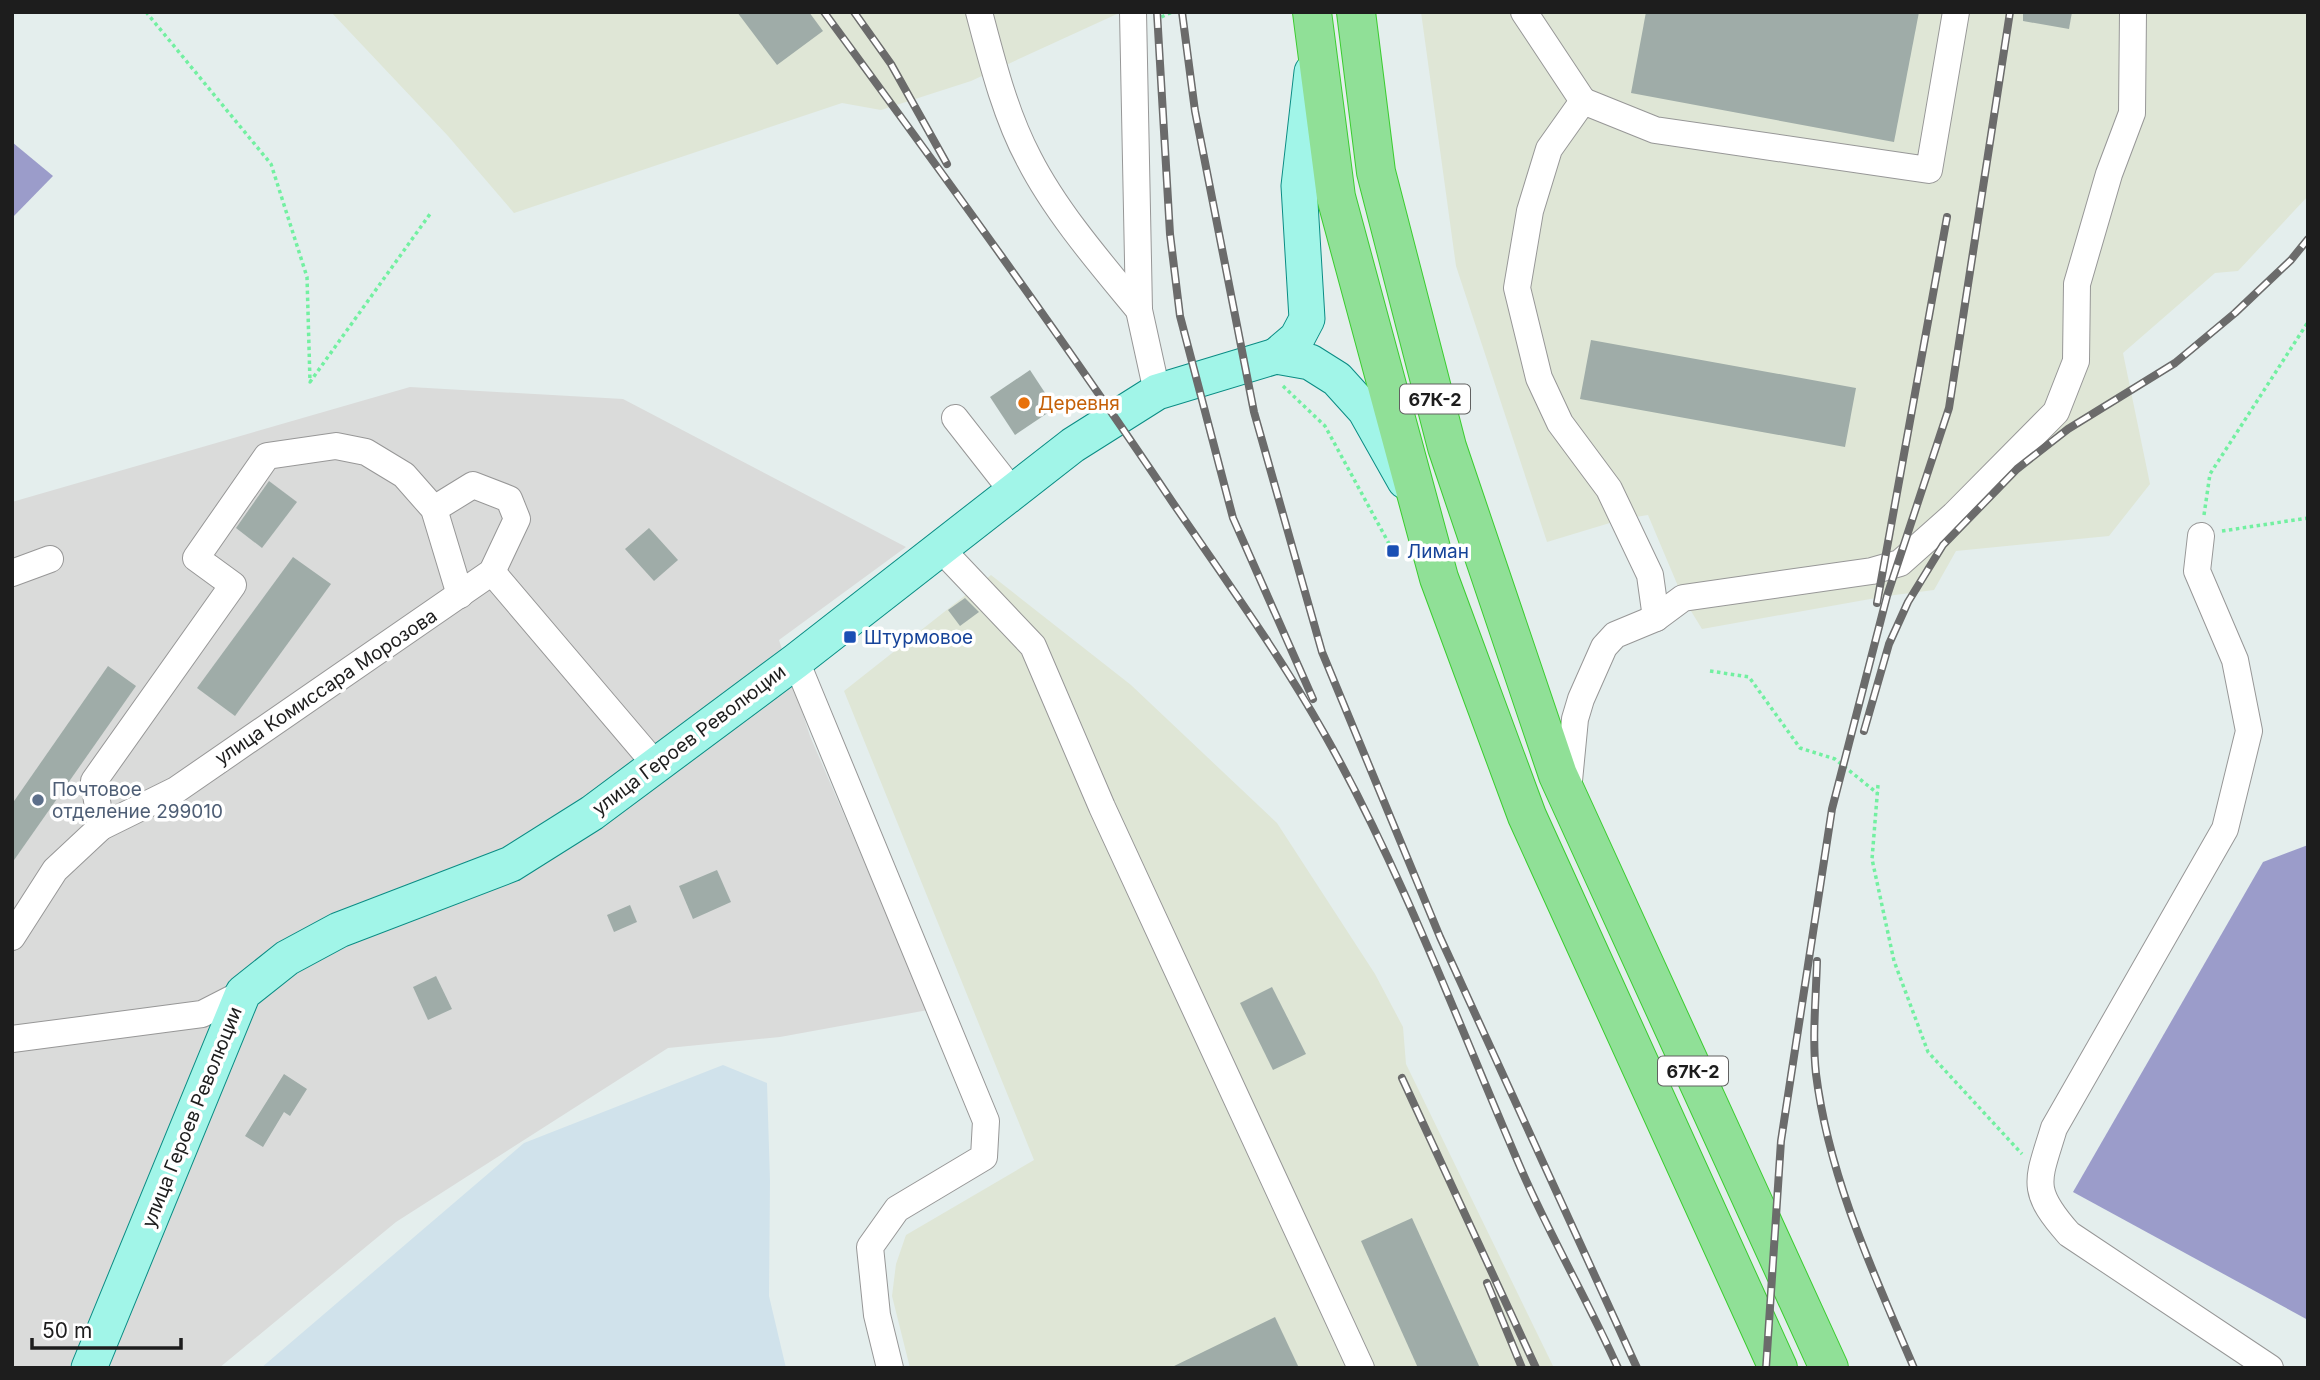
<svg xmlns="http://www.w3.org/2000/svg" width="2320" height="1380" viewBox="0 0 2320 1380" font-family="Inter,sans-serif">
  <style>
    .residential { fill: #dadbda }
    .industrial { fill: #dfe6d6 }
    .farmland { fill: #d0e2eb }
    .forest { fill: #9b9cca }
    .building { fill: #9faca8 }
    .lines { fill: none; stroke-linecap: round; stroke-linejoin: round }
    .minor-casing { stroke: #979797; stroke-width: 28 }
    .major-casing { stroke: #0a8c84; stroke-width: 37 }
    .highway-casing { stroke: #3bcc30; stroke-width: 40 }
    .path { stroke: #72f0a1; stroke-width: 3.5; stroke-dasharray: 3.5 3.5; stroke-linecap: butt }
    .minor { stroke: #fff; stroke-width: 26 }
    .major { stroke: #a1f5e8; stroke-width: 35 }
    .highway { stroke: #90e097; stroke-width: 38 }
    .rail-casing { stroke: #6b6b6b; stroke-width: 8 }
    .rail { stroke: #fff; stroke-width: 5; stroke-dasharray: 16; stroke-linecap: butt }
    .food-dot { fill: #e8710a; stroke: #fff; stroke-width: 2.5 }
    .transit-dot { fill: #1a4fb4; stroke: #fff; stroke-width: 2.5 }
    .service-dot { fill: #5c6f8a; stroke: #fff; stroke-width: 2.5 }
    .labels { text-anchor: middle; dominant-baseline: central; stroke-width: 7; stroke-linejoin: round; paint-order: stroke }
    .shield { fill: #fff; stroke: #616161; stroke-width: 2 }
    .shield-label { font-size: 18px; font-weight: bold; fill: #1d1d1d }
    .food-label { font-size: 19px; fill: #c56008; stroke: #fff; text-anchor: start }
    .transit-label { font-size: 19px; fill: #164399; stroke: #fff; text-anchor: start }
    .street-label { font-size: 19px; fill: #1d1d1d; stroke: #fff }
    .service-label { font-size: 19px; fill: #4e5e75; stroke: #fff; text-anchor: start }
  </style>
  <rect width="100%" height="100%" fill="#e4eeed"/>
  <polygon class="residential" points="410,387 623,399 906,547 779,640 810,736 928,1010 780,1037 668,1048 396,1222 219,1368 12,1368 12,502"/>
  <g class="industrial">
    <polygon points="331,12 1117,12 1117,14 971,81 881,110 842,103 514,213 448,136"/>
    <polygon points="1421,12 2308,12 2308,196 2238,271 2215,273 2123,353 2150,484 2109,536 1956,551 1934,590 1887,596 1702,629 1683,598 1648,515 1623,519 1547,542 1456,266"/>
    <polygon points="991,575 1131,685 1277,823 1375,974 1403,1027 1406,1064 1554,1368 910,1368 892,1296 896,1264 906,1235 1034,1160 844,691"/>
  </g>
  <polygon class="farmland" points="723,1065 767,1083 770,1181 769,1296 786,1368 261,1368 524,1143"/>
  <g class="forest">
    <polygon points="12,142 53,176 12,218"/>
    <polygon points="2308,845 2308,1320 2073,1192 2263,862"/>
  </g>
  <g class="building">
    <polygon points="737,12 809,12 823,31 777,65"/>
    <polygon points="1646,12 1919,12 1894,142 1631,93"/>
    <polygon points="2023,12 2072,12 2069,29 2023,21"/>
    <polygon points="1591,340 1856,388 1845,447 1580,399"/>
    <polygon points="1030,370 1055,408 1015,435 990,397"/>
    <polygon points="269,481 297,502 262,548 236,528"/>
    <polygon points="649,528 678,560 654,581 625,549"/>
    <polygon points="293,557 331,584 235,716 197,688"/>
    <polygon points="965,598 979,612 960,626 948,610"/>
    <polygon points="108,666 136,686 12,863 12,804"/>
    <polygon points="717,870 731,902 693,919 679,886"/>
    <polygon points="630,905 637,922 614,932 607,915"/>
    <polygon points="436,976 452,1009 428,1020 413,987"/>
    <polygon points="1272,987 1306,1054 1273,1070 1240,1003"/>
    <polygon points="284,1074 307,1089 290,1116 284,1112 263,1147 245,1136"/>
    <polygon points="1412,1218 1480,1368 1418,1368 1361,1241"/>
    <polygon points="1275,1317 1299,1368 1170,1368"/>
  </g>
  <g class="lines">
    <defs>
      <g id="minor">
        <path d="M979,12C992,61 1005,114 1029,159C1056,212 1101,264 1139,310"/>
        <polyline points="1133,12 1139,310 1157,392"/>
        <polyline points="1524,12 1583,101"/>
        <polyline points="955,418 1013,492"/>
        <path d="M2201,536L2197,571L2235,660L2249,731L2225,829L2054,1128C2038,1181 2029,1189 2069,1234L2270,1368"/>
        <polyline points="940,548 1033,646 1102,807 1361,1368"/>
        <polyline points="492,572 656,765"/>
        <polyline points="12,573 50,559"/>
        <polyline points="1656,618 1650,575 1609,489 1560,423 1539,378 1517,288 1530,211 1549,149 1583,101 1655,130 1929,170 1956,12"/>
        <polyline points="796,661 986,1121 984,1157 897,1209 870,1247 877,1315 890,1368"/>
        <polyline points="1568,791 1575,719 1581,699 1604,647 1615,635 1656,618 1683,598 1872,571 1900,563 1954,515 2056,412 2076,361 2077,284 2109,174 2132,113 2133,12"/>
        <polyline points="101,827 94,781 233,585 196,558 267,456 336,446 366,452 404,475 434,509 460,595"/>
        <polyline points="12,937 55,870 101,827 176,790 492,572 517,519 509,499 473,485 434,509"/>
        <polyline points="12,1039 202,1014 243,993"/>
      </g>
      <g id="major">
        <polyline points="1276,356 1297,338 1307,319 1299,186 1312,72"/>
        <polyline points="89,1368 243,993 287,958 339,930 511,864 592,813 796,661 1073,445 1157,392 1276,356 1310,362 1337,379 1365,410 1405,481"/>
      </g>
      <g id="highway">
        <polyline points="1312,12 1336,197 1439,578 1527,816 1778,1368"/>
        <polyline points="1356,12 1376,172 1447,447 1558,775 1829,1368"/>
      </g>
    </defs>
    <use href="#minor" class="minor-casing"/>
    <use href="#major" class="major-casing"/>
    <use href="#highway" class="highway-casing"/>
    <g class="path">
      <polyline points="146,12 271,164 307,277 310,382 430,214"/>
      <polyline points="1155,20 1172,12"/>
      <polyline points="1283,386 1325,426 1393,551"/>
      <polyline points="2204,515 2210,474 2308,322"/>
      <polyline points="2222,531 2308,518"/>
      <polyline points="1710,671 1749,677 1800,748 1835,759 1877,793"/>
      <polyline points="1878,785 1872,859 1894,961 1928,1052 2022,1154"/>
    </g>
    <use href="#minor" class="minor"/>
    <use href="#major" class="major"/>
    <use href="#highway" class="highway"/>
    <defs>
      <g id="rail">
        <path d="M824,12C943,174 1061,336 1173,503C1225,579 1280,655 1325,735C1403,873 1458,1023 1521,1169C1550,1236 1588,1301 1618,1368"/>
        <polyline points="854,12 891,64 947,164"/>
        <polyline points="1157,12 1170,234 1180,316 1233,518 1313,699"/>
        <polyline points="1182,12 1195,111 1254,412 1322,652 1440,937 1637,1368"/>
        <polyline points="1877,603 1947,217"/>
        <polyline points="1864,731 1889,644 1908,602 1943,545 2017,469 2068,429 2175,363 2235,313 2291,260 2308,239"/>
        <path d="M1817,961C1816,998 1812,1037 1816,1074C1829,1178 1873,1272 1914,1368"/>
        <polyline points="1402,1078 1536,1368"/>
        <polyline points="1487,1283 1522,1368"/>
        <polyline points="1766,1368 1781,1141 1832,809 1887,596 1949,408 2010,12"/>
      </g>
    </defs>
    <use href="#rail" class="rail-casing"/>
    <use href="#rail" class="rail"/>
  </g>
  <circle class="food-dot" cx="1024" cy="403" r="7"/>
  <g class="transit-dot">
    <rect x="1386" y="544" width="14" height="14" rx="3.5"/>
    <rect x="843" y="630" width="14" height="14" rx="3.5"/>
  </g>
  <circle class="service-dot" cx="38" cy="800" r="7"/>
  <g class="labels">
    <g class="shield">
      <rect x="1400" y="384.5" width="70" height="29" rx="5"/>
      <rect x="1658" y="1056.5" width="70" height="29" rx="5"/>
    </g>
    <g class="shield-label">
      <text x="1435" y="399">67К-2</text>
      <text x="1693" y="1071">67К-2</text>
    </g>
    <g class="food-label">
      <text x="1038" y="403">Деревня</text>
    </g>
    <g class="transit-label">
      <text x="1407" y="551">Лиман</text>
      <text x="864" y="637">Штурмовое</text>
    </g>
    <g class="street-label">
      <text transform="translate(326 687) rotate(-34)">улица Комиссара Морозова</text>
      <text transform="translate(689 740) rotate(-37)">улица Героев Революции</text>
      <text transform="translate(192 1117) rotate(-68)">улица Героев Революции</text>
    </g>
    <g class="service-label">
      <text x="52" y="789">Почтовое<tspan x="52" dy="22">отделение 299010</tspan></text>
    </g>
  </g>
  <rect width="2320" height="1380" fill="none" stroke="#1d1d1d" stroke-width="28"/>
  <path d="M32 1338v10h149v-10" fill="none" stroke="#1d1d1d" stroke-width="3.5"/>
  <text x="42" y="1338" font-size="21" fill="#1d1d1d" stroke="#ffffff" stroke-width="5" paint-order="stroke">50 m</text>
</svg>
